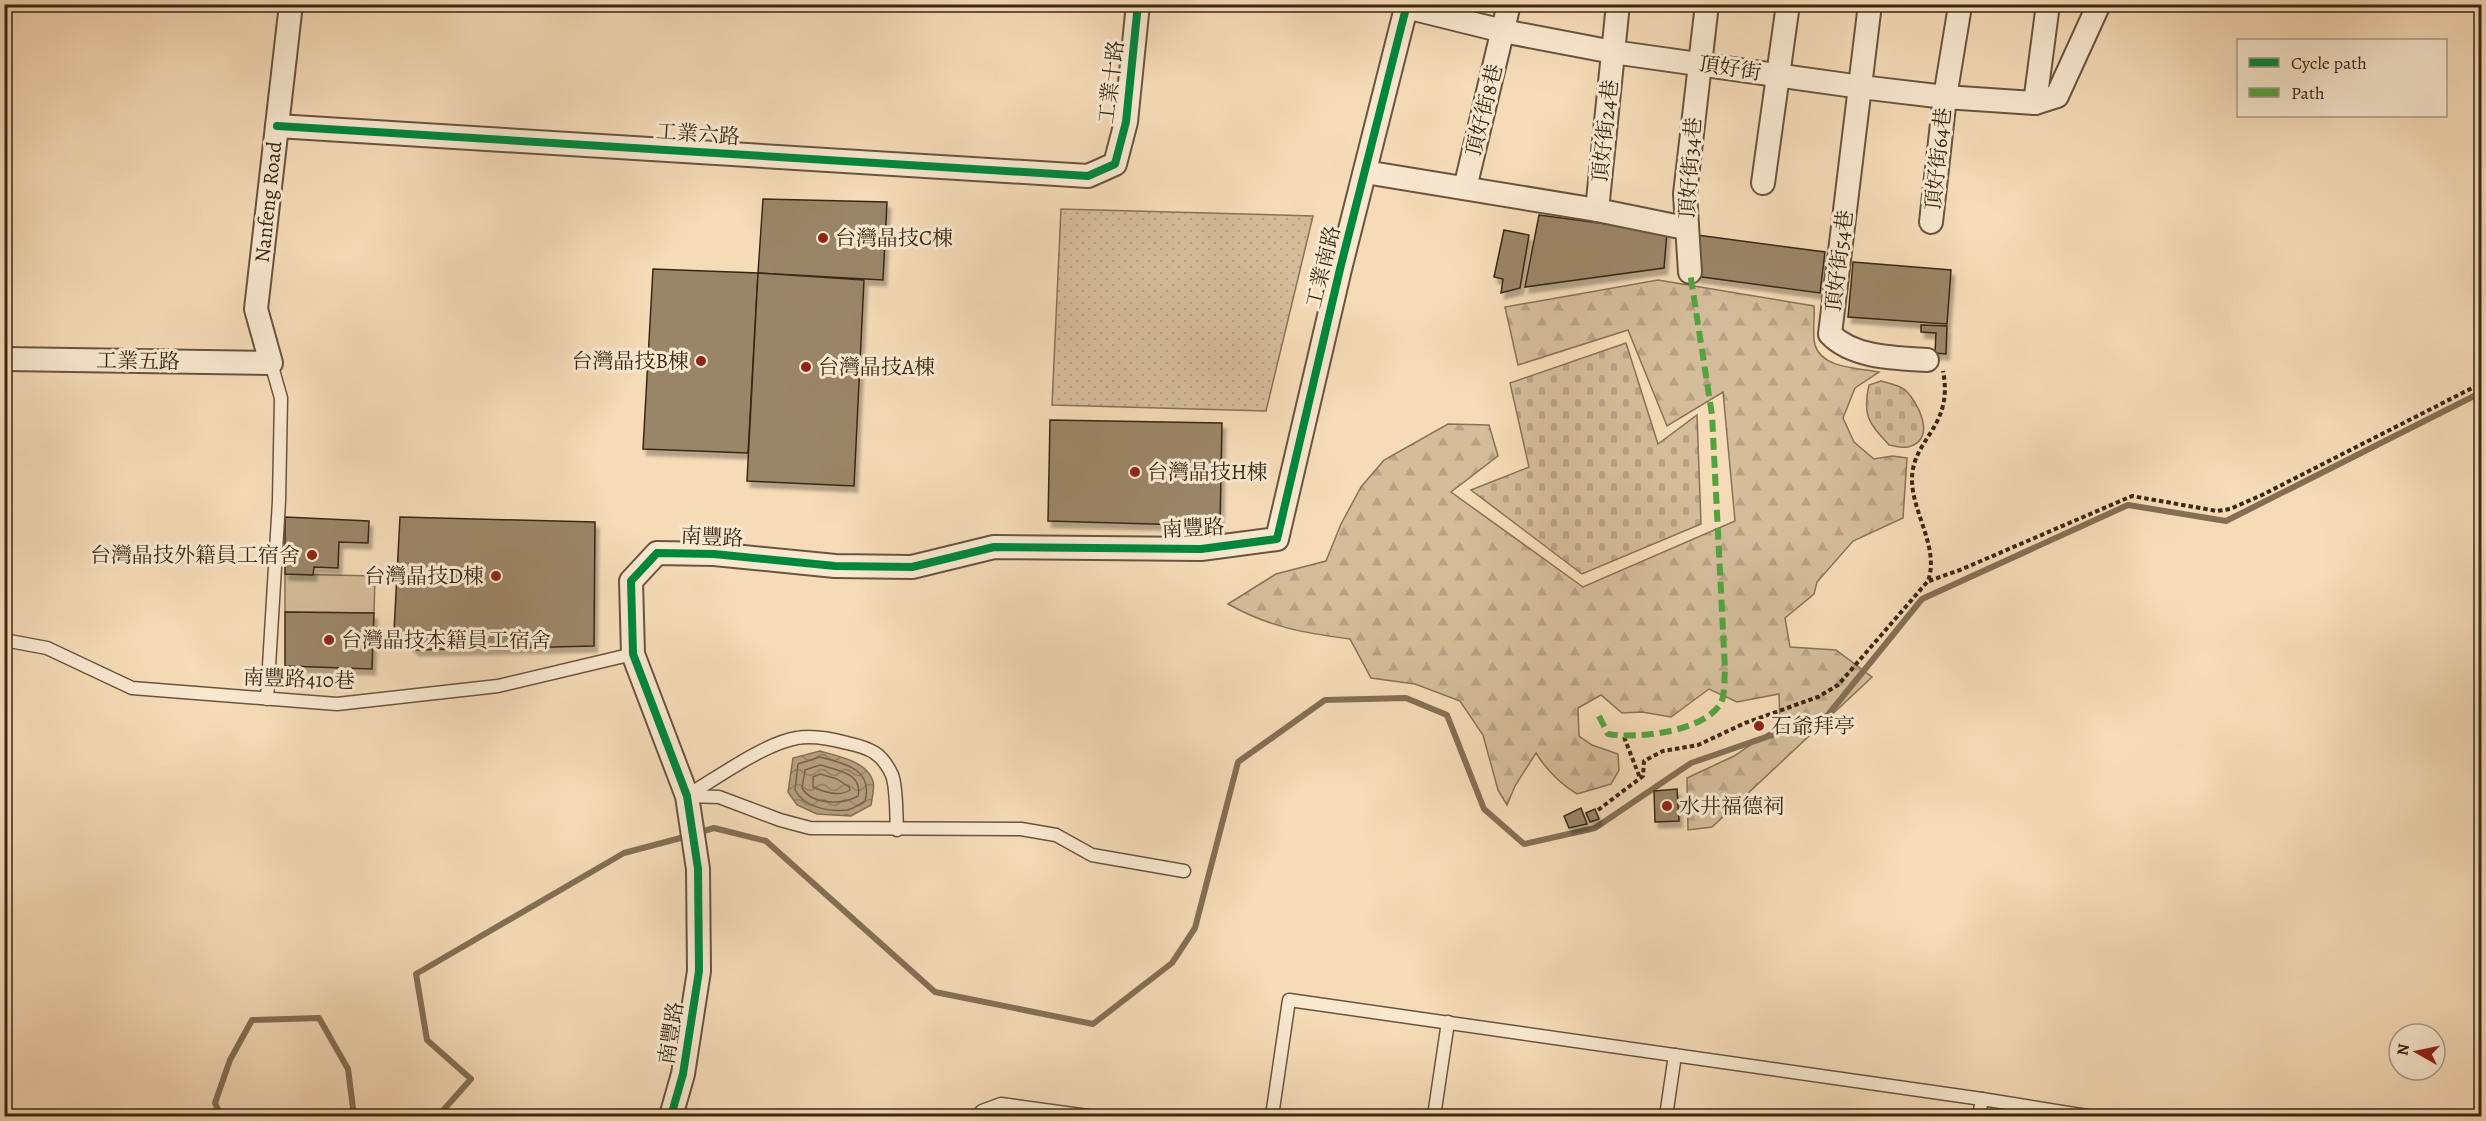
<svg xmlns="http://www.w3.org/2000/svg" width="2486" height="1121" viewBox="0 0 2486 1121" font-family="Alegreya,'Noto Serif TC',serif">
  <style>
    .grass { fill: url(#grass-dots); stroke: #887257; stroke-width: 1.5 }
    .forest { fill: url(#forest-firs); stroke: #887257; stroke-width: 1.5 }
    .cemetery { fill: url(#cemetery-stones); stroke: #887257; stroke-width: 1.5 }
    .pitch { fill: #d5bd9b; stroke: #887257; stroke-width: 1.5 }
    .water { fill: url(#water-waves); stroke: #846f54; stroke-width: 1.5 }
    .lines { fill: none; stroke-linecap: round; stroke-linejoin: round }
    .shore { stroke: #786349; stroke-width: 1.5 }
    .stream { stroke: #846f54; stroke-width: 6 }
    .building { fill: #9b8568; stroke: #3a2813; stroke-width: 1.5; filter: url(#shadow) }
    .service-casing { stroke: #69553c; stroke-width: 15 }
    .minor-casing { stroke: #69553c; stroke-width: 26 }
    .path { stroke: #3a2813; stroke-width: 4; stroke-dasharray: 4.5 3; stroke-linecap: butt }
    .service { stroke: #f8e8d0; stroke-width: 12 }
    .minor { stroke: #f8e8d0; stroke-width: 22 }
    .quiet { stroke: #54a33f; stroke-width: 6; stroke-dasharray: 12 6; stroke-linecap: butt }
    .cycleway-casing { stroke: #f8e8d0; stroke-width: 11 }
    .cycleway { stroke: #00873e; stroke-width: 8 }
    .poi-dot { fill: #8f2418; stroke: #f8e8d0; stroke-width: 2 }
    .labels { text-anchor: middle; dominant-baseline: central; stroke-width: 6; stroke-linejoin: round; paint-order: stroke }
    .street-label { font-size: 21px; fill: #3a2813; stroke: #f8e8d0 }
    .poi-label { font-size: 21px; fill: #3a2813; stroke: #f8e8d0; text-anchor: start }
  </style>
  <defs>
    <pattern id="grass-dots" width="8" height="8" patternUnits="userSpaceOnUse" patternTransform="scale(1.5)"><rect width="8" height="8" fill="#d5bd9b"/><path d="M2 2h.1M6 6h.1" fill="none" stroke="#b8a285" stroke-width="1.8" stroke-linecap="round"/></pattern>
    <pattern id="forest-firs" width="22" height="20" patternUnits="userSpaceOnUse" patternTransform="scale(1.5)"><rect width="22" height="20" fill="#d5bd9b"/><path d="M5 1l3.5 6h-7zM16 11l3.5 6h-7z" fill="#b8a285"/></pattern>
    <pattern id="cemetery-stones" width="16" height="16" patternUnits="userSpaceOnUse" patternTransform="scale(1.5)"><rect width="16" height="16" fill="#d5bd9b"/><path d="M2 7V4a2 2 0 0 1 4 0v3zM10 15v-3a2 2 0 0 1 4 0v3z" fill="#b8a285"/></pattern>
    <pattern id="water-waves" width="16" height="10" patternUnits="userSpaceOnUse" patternTransform="scale(1.5)"><rect width="16" height="10" fill="#b59e7f"/><path d="M0 5q4-4 8 0t8 0" fill="none" stroke="#948167"/></pattern>
    <filter id="shadow"><feDropShadow dx="3.5" dy="6" stdDeviation="1.5" flood-color="#0004"/></filter>
  </defs>
  <rect width="100%" height="100%" fill="#f5dbb7"/>
  <filter id="stains"><feTurbulence type="fractalNoise" baseFrequency=".00333" numOctaves="4"/><feColorMatrix values="0 0 0 0 .2 0 0 0 0 .09 0 0 0 0 .02 0 0 0 .5 -.17"/></filter>
  <radialGradient id="worn" r=".72"><stop offset=".6" stop-color="#630" stop-opacity="0"/><stop offset="1" stop-color="#630" stop-opacity=".3"/></radialGradient>
  <polygon class="grass" points="1061,209 1313,216 1266,411 1052,405"/>
  <path class="forest" d="M1658,280L1814,306C1815,318 1812,334 1815,345C1822,369 1860,368 1879,372L1855,388L1843,418L1854,442L1874,459L1892,456L1907,458L1903,518L1853,541L1817,582L1814,594L1785,618L1790,647L1836,650L1872,677L1712,827L1688,830L1687,778L1734,756L1780,725L1779,694L1737,702L1709,689L1671,717L1642,712L1622,713L1601,695L1578,708L1579,736L1592,745L1618,754L1619,770L1611,784L1577,794C1559,783 1547,771 1536,753L1515,786L1507,805L1498,790L1483,735L1460,701L1415,684L1371,678L1350,639C1304,633 1269,627 1228,604L1276,574L1326,561L1341,524L1361,487L1384,460L1448,424L1489,425L1498,456L1451,492L1583,587L1735,521L1723,392L1667,426L1628,330L1518,365L1505,307Z"/>
  <g class="cemetery">
    <polygon points="1626,343 1658,444 1697,415 1701,524 1582,574 1471,490 1529,467 1510,383"/>
    <path d="M1881,381C1888,383 1898,385 1904,389C1918,401 1938,440 1908,447C1903,448 1895,446 1889,445C1869,423 1862,416 1869,385Z"/>
  </g>
  <polygon class="pitch" points="285,574 375,576 374,613 285,612"/>
  <path class="water" d="M820,751C837,756 867,761 873,781C875,787 872,798 871,805L851,816L817,814L797,805L788,792L793,758Z"/>
  <g class="lines">
    <g class="shore">
      <path d="M820,757C846,764 873,769 865,801C860,804 853,809 847,810C828,812 804,807 795,790L798,764Z"/>
      <path d="M820,765C838,770 863,774 858,796C843,805 812,805 802,788L805,770Z"/>
      <path d="M820,774L837,779L849,787L850,790C840,797 824,792 813,787V777Z"/>
    </g>
    <g class="stream">
      <polyline points="697,833 714,828 766,841 935,992 1093,1024 1172,963 1195,928 1238,762 1325,700 1406,698 1447,715 1484,809 1524,844 1595,828 1691,763 1827,716 1922,599 2128,505 2226,521 2482,392"/>
      <polyline points="221,1116 215,1103 230,1060 252,1020 319,1018 348,1069 354,1116"/>
      <polyline points="438,1116 471,1079 427,1040 416,974 624,853 688,836"/>
    </g>
  </g>
  <g class="building">
    <polygon points="763,199 887,202 883,280 758,273"/>
    <polygon points="1539,215 1667,232 1664,268 1525,287"/>
    <polygon points="1504,230 1529,235 1520,288 1501,293 1503,279 1494,277"/>
    <polygon points="1697,235 1825,252 1820,293 1695,276"/>
    <polygon points="1853,262 1951,270 1947,324 1848,317"/>
    <polygon points="653,269 758,273 748,453 643,449"/>
    <polygon points="758,273 864,280 854,486 747,481"/>
    <polygon points="1921,325 1947,326 1946,354 1935,353 1936,333 1921,332"/>
    <polygon points="1050,420 1222,423 1220,526 1048,521"/>
    <polygon points="285,517 369,521 368,543 339,542 338,568 314,567 313,575 285,574"/>
    <polygon points="400,517 595,522 594,646 416,650 394,631"/>
    <polygon points="285,612 374,613 372,669 285,666"/>
    <polygon points="1677,789 1679,821 1655,822 1654,791"/>
    <polygon points="1581,808 1587,824 1569,828 1564,816"/>
    <polygon points="1595,809 1599,819 1590,822 1586,813"/>
  </g>
  <g class="lines">
    <defs>
      <g id="service">
        <polyline points="4,640 47,648 132,688 337,704 498,686 633,654"/>
        <polyline points="267,699 279,501 281,398 271,363"/>
        <path d="M688,795C717,778 765,743 797,738C813,735 832,739 847,743C870,748 882,753 892,775C897,788 896,815 897,830"/>
        <polyline points="687,796 719,797 780,820 810,828 1021,829 1056,835 1092,855 1184,871"/>
        <polyline points="977,1116 982,1111 1001,1104 1088,1116"/>
        <polyline points="1272,1116 1289,1000 1982,1099 2087,1116"/>
        <polyline points="1434,1116 1448,1022"/>
        <polyline points="1666,1116 1675,1055"/>
        <polyline points="1979,1116 1982,1099"/>
      </g>
      <g id="minor">
        <path d="M1870,4L1830,334C1853,358 1896,358 1927,360"/>
        <polyline points="1406,7 1503,31 1613,52 1861,87 1945,97 2035,103 2057,96 2099,4"/>
        <polyline points="2035,103 2048,4"/>
        <polyline points="277,126 1088,176 1115,164 1126,122 1138,4"/>
        <polyline points="1365,172 1597,210 1685,228"/>
        <polyline points="1763,183 1788,4"/>
        <polyline points="1465,188 1509,4"/>
        <polyline points="1597,210 1618,4"/>
        <polyline points="1931,222 1945,97 1959,12"/>
        <polyline points="1690,272 1685,194 1707,4"/>
        <polyline points="4,359 271,363 256,309 291,4"/>
        <polyline points="671,1116 683,1074 699,971 698,869 687,796 633,654 631,581 657,553 714,554 835,566 912,567 994,547 1201,549 1277,539 1340,269 1407,4"/>
      </g>
    </defs>
    <use href="#service" class="service-casing"/>
    <use href="#minor" class="minor-casing"/>
    <g class="path">
      <polyline points="1929,581 1960,570 2132,496 2217,511 2230,509 2262,495 2482,383"/>
      <polyline points="1624,737 1640,778"/>
      <path d="M1598,810L1643,776L1644,761L1663,751L1698,745L1745,723L1818,697L1838,685L1928,581C1940,548 1911,511 1912,478C1913,438 1954,427 1943,371"/>
    </g>
    <use href="#service" class="service"/>
    <use href="#minor" class="minor"/>
    <path class="quiet" d="M1599,716L1608,734C1637,739 1704,732 1721,703C1725,695 1724,679 1725,670L1712,415L1690,272"/>
    <defs>
      <g id="cycleway">
        <polyline points="277,126 1088,176 1115,164 1126,122 1138,4"/>
        <polyline points="671,1116 683,1074 699,971 698,869 687,796 633,654 631,581 657,553 714,554 835,566 912,567 994,547 1201,549 1277,539 1340,269 1407,4"/>
      </g>
    </defs>
    <use href="#cycleway" class="cycleway-casing"/>
    <use href="#cycleway" class="cycleway"/>
  </g>
  <g class="poi-dot">
    <circle cx="823" cy="238" r="6"/>
    <circle cx="701" cy="361" r="6"/>
    <circle cx="806" cy="367" r="6"/>
    <circle cx="1135" cy="472" r="6"/>
    <circle cx="312" cy="555" r="6"/>
    <circle cx="496" cy="576" r="6"/>
    <circle cx="329" cy="640" r="6"/>
    <circle cx="1759" cy="726" r="6"/>
    <circle cx="1667" cy="806" r="6"/>
  </g>
  <g class="labels">
    <g class="street-label">
      <text transform="translate(1730 68) rotate(9)">頂好街</text>
      <text transform="translate(1111 82) rotate(-83)">工業十路</text>
      <text transform="translate(1484 110) rotate(-76)">頂好街8巷</text>
      <text transform="translate(1605 131) rotate(-84)">頂好街24巷</text>
      <text transform="translate(698 134) rotate(4)">工業六路</text>
      <text transform="translate(1938 159) rotate(-84)">頂好街64巷</text>
      <text transform="translate(1690 168) rotate(-86)">頂好街34巷</text>
      <text transform="translate(268 202) rotate(-84)">Nanfeng Road</text>
      <text transform="translate(1839 261) rotate(-83)">頂好街54巷</text>
      <text transform="translate(1323 267) rotate(-76)">工業南路</text>
      <text transform="translate(138 361) rotate(1)">工業五路</text>
      <text transform="translate(1193 528) rotate(-3)">南豐路</text>
      <text transform="translate(712 537) rotate(3)">南豐路</text>
      <text transform="translate(299 679) rotate(2)">南豐路410巷</text>
      <text transform="translate(671 1033) rotate(-81)">南豐路</text>
    </g>
    <g class="poi-label">
      <text x="835" y="238">台灣晶技C棟</text>
      <text x="689" y="361" text-anchor="end">台灣晶技B棟</text>
      <text x="818" y="367">台灣晶技A棟</text>
      <text x="1147" y="472">台灣晶技H棟</text>
      <text x="300" y="555" text-anchor="end">台灣晶技外籍員工宿舍</text>
      <text x="484" y="576" text-anchor="end">台灣晶技D棟</text>
      <text x="341" y="640">台灣晶技本籍員工宿舍</text>
      <text x="1771" y="726">石爺拜亭</text>
      <text x="1679" y="806">水井福德祠</text>
    </g>
  </g>
  <rect width="2486" height="1121" fill="none" stroke="#f5dbb7" stroke-width="24"/>
  <rect x="6" y="6" width="2474" height="1109" fill="none" stroke="#3a2813" stroke-width="3"/>
  <rect x="12" y="12" width="2462" height="1097" fill="none" stroke="#3a2813" stroke-width="1.5"/>
  <rect x="2237" y="39" width="210" height="78" fill="#f8e8d0" stroke="#ac9b84" stroke-width="1.5"/>
  <rect x="2249" y="58" width="30" height="9" fill="#00873e" stroke="#ac9b84" stroke-width="1.5"/>
  <text x="2291" y="69" font-size="18" fill="#3a2813">Cycle path</text>
  <rect x="2249" y="88" width="30" height="9" fill="#54a33f" stroke="#ac9b84" stroke-width="1.5"/>
  <text x="2291" y="99" font-size="18" fill="#3a2813">Path</text>
  <g transform="translate(2417 1052) rotate(279)"><circle r="28" fill="#f8e8d0" stroke="#ac9b84" stroke-width="1.5"/>
  <path d="M0-4.5L10 22L0 15L-10 22Z" fill="#8f2418"/>
  <text y="-9" font-size="16" font-weight="bold" text-anchor="middle" fill="#3a2813">N</text>
  </g>
  <rect width="100%" height="100%" filter="url(#stains)"/>
  <rect width="100%" height="100%" fill="url(#worn)"/>
</svg>
